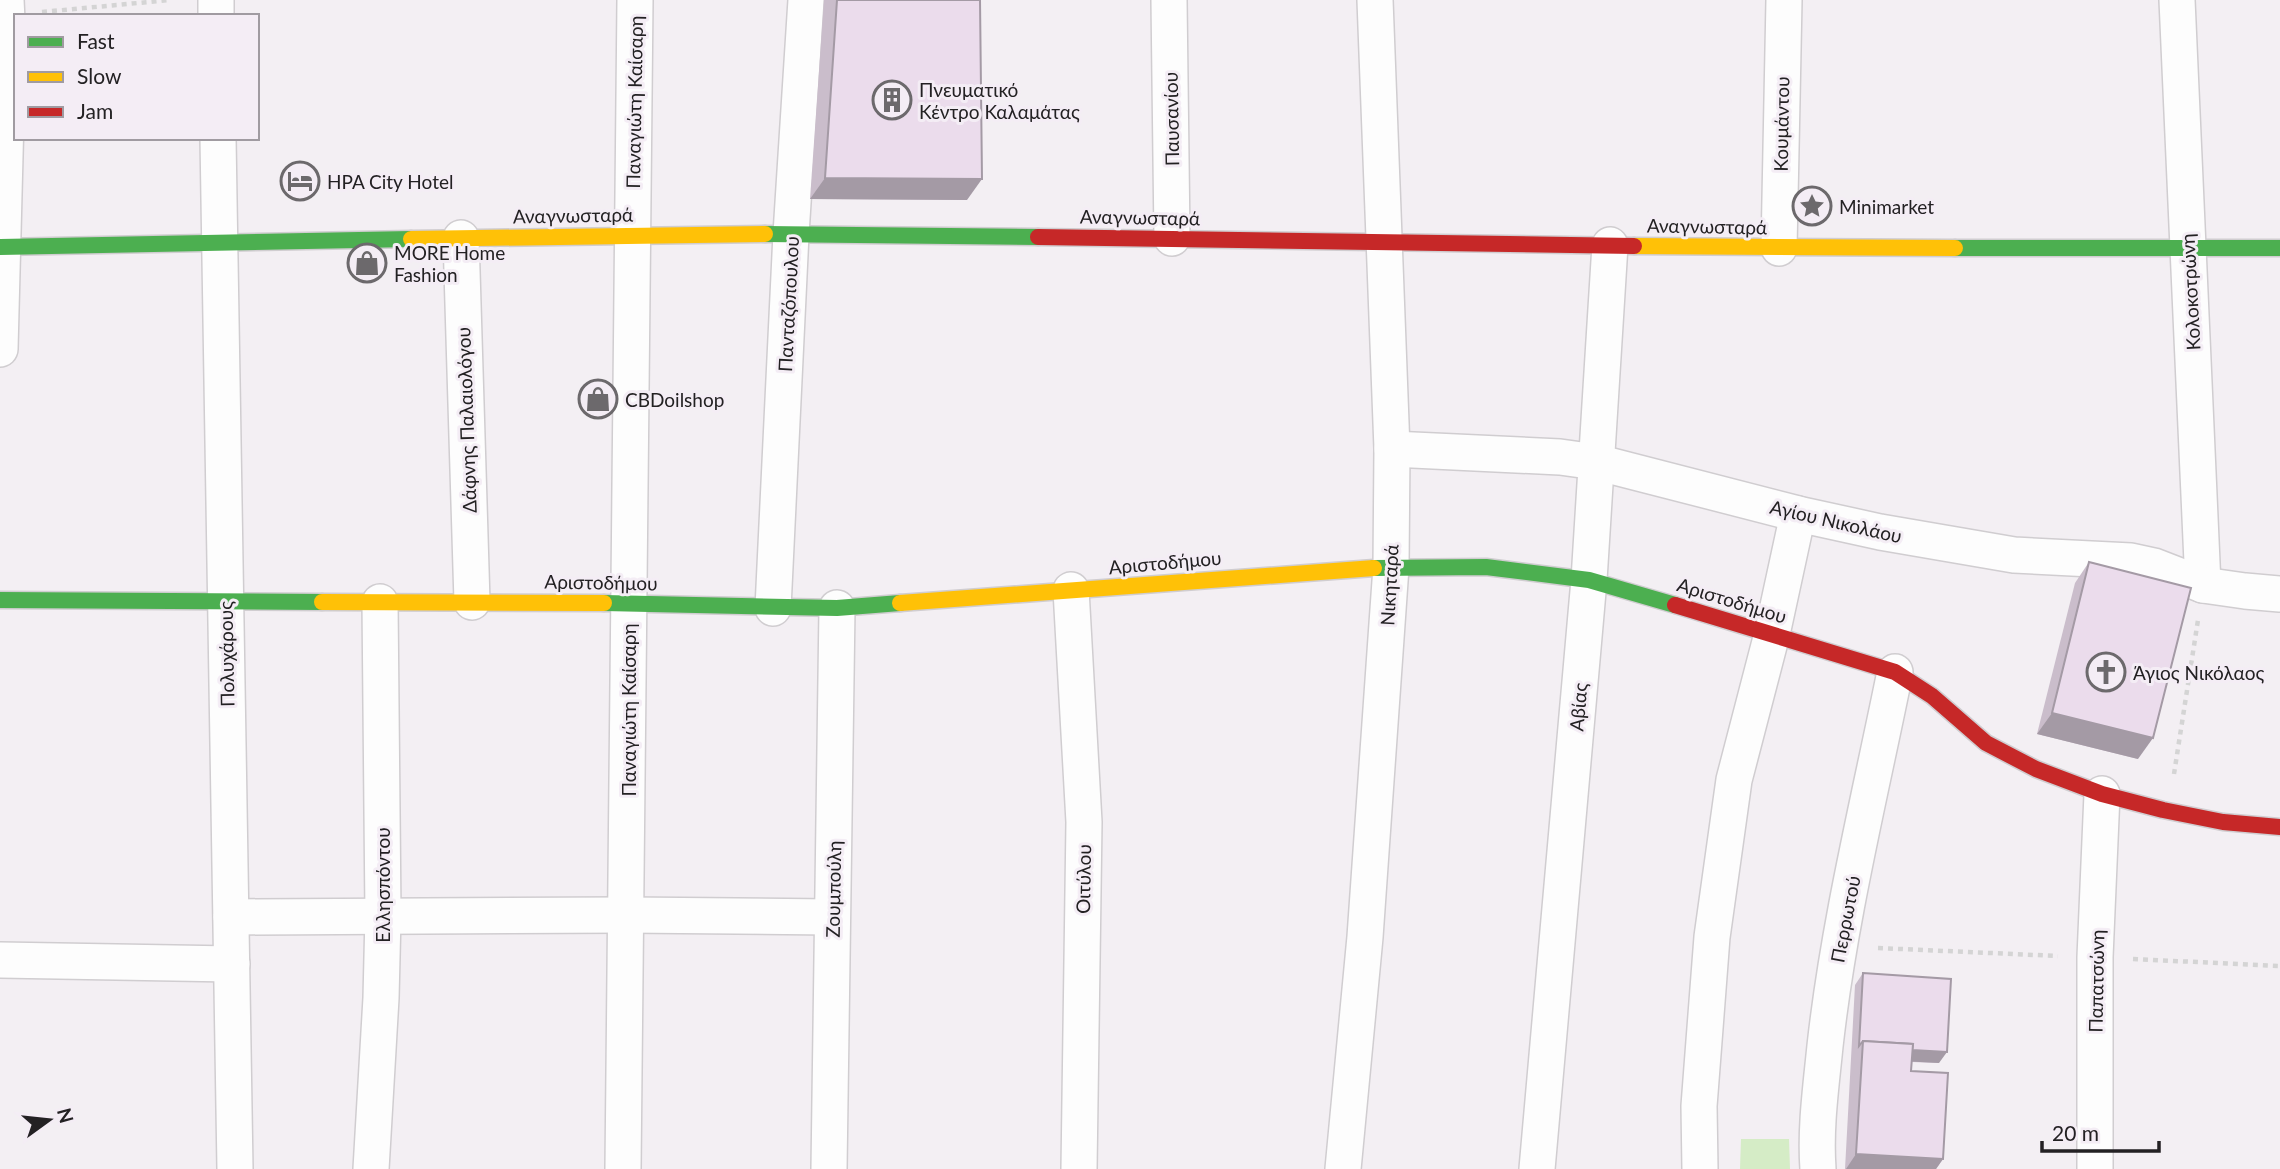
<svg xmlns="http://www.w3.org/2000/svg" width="2280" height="1169" viewBox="0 0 2280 1169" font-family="Lato,sans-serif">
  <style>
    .green { fill: #d5ecc6 }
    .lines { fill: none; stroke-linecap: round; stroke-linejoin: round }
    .street-casing { stroke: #d0cdd0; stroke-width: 38 }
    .fast-casing { stroke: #d0cdd0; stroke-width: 19 }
    .slow-casing { stroke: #d0cdd0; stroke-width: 19 }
    .jam-casing { stroke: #d0cdd0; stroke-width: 19 }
    .path { stroke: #d4d4d4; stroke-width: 4.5; stroke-dasharray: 5 5; stroke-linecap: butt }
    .street { stroke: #fdfdfd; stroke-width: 35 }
    .fast { stroke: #4caf50; stroke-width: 16 }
    .slow { stroke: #ffc107; stroke-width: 16 }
    .jam { stroke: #c62828; stroke-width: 16 }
    .wall { fill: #cabdcb }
    .shaded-wall { fill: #a49aa5 }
    .building { fill: #ebdcec; stroke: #a49aa5; stroke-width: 2 }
    .labels { text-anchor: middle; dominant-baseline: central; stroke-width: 6; stroke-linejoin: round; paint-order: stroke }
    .poi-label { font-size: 19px; fill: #232123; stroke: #f4edf5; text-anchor: start }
    .street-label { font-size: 19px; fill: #232123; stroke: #f4edf5 }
  </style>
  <rect width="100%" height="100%" fill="#f3eff3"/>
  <polygon class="green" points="1741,1139 1789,1139 1790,1169 1740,1169"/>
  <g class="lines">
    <defs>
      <g id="street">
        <polyline points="216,0 216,16"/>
        <polyline points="1169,0 1172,238"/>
        <polyline points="2177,0 2203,585"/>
        <polyline points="218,138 235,1169"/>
        <polyline points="461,238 472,602"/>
        <polyline points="1779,248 1784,0"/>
        <polyline points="0,349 8,40 6,0"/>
        <polyline points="1392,449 1560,457 1596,462 1798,514 1880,532 2014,555 2131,561 2154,566 2203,585 2245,591 2280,594"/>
        <polyline points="1071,590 1084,822 1079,1169"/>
        <polyline points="773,608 791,234 806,0"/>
        <polyline points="231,917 626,915 832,917"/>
        <polyline points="0,960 232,964"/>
        <polyline points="371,1169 381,998 383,916 380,602"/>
        <polyline points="623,1169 635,0"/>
        <polyline points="829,1169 837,608"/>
        <polyline points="1343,1169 1365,937 1391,567 1392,449 1375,0"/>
        <polyline points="1537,1169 1589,580 1610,245"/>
        <polyline points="1700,1169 1699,1106 1712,937 1734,780 1772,634 1798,514"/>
        <path d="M1818,1169C1815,1128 1821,1087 1825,1046C1839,920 1870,796 1895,672"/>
        <polyline points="2095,1169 2095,957 2102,794"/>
      </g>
      <g id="fast">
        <polyline points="765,234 1038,237"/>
        <polyline points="0,247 411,239"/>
        <polyline points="1955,248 2280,248"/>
        <polyline points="1374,568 1486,567 1589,580 1675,605"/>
        <polyline points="0,600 322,602"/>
        <polyline points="604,603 837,608 900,603"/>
      </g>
      <g id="slow">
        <polyline points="411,239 765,234"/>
        <polyline points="1634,246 1955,248"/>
        <polyline points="322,602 604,603"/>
        <polyline points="900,603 1374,568"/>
      </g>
      <g id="jam">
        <polyline points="1038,237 1634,246"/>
        <polyline points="1675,605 1895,672 1932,696 1986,743 2036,769 2102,794 2163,810 2223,822 2280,827"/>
      </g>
    </defs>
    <use href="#street" class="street-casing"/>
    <use href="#fast" class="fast-casing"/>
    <use href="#slow" class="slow-casing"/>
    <use href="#jam" class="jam-casing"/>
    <g class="path">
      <polyline points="42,12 170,0"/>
      <polyline points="2174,774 2198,620"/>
      <polyline points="1878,948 2058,956"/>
      <polyline points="2133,959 2280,966"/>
    </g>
    <use href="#street" class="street"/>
    <use href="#fast" class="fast"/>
    <use href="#slow" class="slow"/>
    <use href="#jam" class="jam"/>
  </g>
  <g class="wall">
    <polygon points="824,0 980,0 967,200 810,199"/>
    <polygon points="2089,562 2138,759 2037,734 2075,583"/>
    <polygon points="1863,973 1939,1063 1912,1062 1911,1071 1943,1159 1936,1169 1845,1169 1855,985"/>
  </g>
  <g class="shaded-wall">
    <polygon points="825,178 982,179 967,200 810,199"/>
    <polygon points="2052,713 2153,738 2138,759 2037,734"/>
    <polygon points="1862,1047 1947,1052 1939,1063 1862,1059"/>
    <polygon points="1856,1154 1943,1159 1936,1169 1846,1169"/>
  </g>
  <g class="building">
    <polygon points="837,0 980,0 982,179 825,178"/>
    <polygon points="2089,562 2191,588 2153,738 2052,713"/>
    <polygon points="1863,973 1951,979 1947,1052 1912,1050 1913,1044 1863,1041 1859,1046"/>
    <polygon points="1863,1041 1913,1044 1911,1071 1948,1073 1943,1159 1856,1154"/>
  </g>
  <defs>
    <symbol id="building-ring" viewBox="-11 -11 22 22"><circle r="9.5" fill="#f4edf5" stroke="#6c696c" stroke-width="1.5"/><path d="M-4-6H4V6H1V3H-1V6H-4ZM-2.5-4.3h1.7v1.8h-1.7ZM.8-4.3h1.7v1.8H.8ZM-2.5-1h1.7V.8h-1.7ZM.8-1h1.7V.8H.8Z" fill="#6c696c"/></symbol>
    <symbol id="hotel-ring" viewBox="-11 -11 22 22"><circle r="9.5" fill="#f4edf5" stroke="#6c696c" stroke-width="1.5"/><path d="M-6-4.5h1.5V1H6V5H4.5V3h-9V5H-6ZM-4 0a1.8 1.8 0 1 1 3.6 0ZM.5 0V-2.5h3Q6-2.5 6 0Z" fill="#6c696c"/></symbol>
    <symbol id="sight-ring" viewBox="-11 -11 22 22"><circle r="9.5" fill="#f4edf5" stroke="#6c696c" stroke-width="1.5"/><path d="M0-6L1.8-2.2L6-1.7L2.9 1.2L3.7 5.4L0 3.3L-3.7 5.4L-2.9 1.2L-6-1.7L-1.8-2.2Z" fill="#6c696c"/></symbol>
    <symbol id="shop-ring" viewBox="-11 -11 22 22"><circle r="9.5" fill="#f4edf5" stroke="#6c696c" stroke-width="1.5"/><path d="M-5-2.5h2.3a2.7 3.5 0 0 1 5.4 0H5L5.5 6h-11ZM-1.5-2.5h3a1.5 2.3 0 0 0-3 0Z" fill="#6c696c"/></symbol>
    <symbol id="church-ring" viewBox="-11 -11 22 22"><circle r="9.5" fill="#f4edf5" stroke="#6c696c" stroke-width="1.5"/><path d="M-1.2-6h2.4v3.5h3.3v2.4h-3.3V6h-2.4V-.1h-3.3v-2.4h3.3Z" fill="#6c696c"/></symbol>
  </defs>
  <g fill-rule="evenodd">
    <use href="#building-ring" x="870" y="78" width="44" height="44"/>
    <use href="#hotel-ring" x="278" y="159" width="44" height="44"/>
    <use href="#sight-ring" x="1790" y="184" width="44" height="44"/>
    <use href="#shop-ring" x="345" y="241" width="44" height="44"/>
    <use href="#shop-ring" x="576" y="377" width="44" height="44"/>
    <use href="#church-ring" x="2084" y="650" width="44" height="44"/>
  </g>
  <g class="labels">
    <g class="poi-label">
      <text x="919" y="89">Πνευματικό<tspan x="919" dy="22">Κέντρο Καλαμάτας</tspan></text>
      <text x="327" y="181">HPA City Hotel</text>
      <text x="1839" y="206">Minimarket</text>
      <text x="394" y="252">MORE Home<tspan x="394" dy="22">Fashion</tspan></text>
      <text x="625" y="399">CBDoilshop</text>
      <text x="2133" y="672">Άγιος Νικόλαος</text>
    </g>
    <g class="street-label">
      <text transform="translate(634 102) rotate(-89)">Παναγιώτη Καίσαρη</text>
      <text transform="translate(1171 119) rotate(-91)">Παυσανίου</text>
      <text transform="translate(1781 124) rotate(-89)">Κουμάντου</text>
      <text transform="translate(573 215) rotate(-1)">Αναγνωσταρά</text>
      <text transform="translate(1140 217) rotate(1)">Αναγνωσταρά</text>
      <text transform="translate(1707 226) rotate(1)">Αναγνωσταρά</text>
      <text transform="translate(2190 292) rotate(-93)">Κολοκοτρώνη</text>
      <text transform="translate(788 304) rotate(-87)">Πανταζόπουλου</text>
      <text transform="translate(466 420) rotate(-92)">Δάφνης Παλαιολόγου</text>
      <text transform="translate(1836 521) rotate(13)">Αγίου Νικολάου</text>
      <text transform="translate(1165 562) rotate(-5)">Αριστοδήμου</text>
      <text transform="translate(601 582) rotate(1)">Αριστοδήμου</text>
      <text transform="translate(1389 585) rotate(-87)">Νικηταρά</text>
      <text transform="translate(1732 600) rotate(17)">Αριστοδήμου</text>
      <text transform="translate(226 654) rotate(-91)">Πολυχάρους</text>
      <text transform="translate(1578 707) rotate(-85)">Αβίας</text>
      <text transform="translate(628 710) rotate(-90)">Παναγιώτη Καίσαρη</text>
      <text transform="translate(1083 879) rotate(-89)">Οιτύλου</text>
      <text transform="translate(382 885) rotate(-90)">Ελλησπόντου</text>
      <text transform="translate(833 889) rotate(-89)">Ζουμπούλη</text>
      <text transform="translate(1845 919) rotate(-79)">Περρωτού</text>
      <text transform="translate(2096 981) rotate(-89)">Παπατσώνη</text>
    </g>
  </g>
  <rect x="14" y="14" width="245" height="126" fill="#f4edf5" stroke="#a09ba1" stroke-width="2"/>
  <rect x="28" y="37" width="35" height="10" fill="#4caf50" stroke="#a09ba1" stroke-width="2"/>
  <text x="77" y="49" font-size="21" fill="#232123">Fast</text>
  <rect x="28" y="72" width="35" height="10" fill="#ffc107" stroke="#a09ba1" stroke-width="2"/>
  <text x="77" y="84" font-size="21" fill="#232123">Slow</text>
  <rect x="28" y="107" width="35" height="10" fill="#c62828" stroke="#a09ba1" stroke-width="2"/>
  <text x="77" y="119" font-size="21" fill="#232123">Jam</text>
  <g transform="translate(49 1120) rotate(75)" stroke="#f4edf5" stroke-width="5" paint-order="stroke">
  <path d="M0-5L12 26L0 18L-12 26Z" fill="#232123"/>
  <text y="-10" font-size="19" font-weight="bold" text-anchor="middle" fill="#232123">N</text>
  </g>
  <path d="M2042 1141v10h117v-10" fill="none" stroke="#232123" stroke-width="3.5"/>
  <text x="2052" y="1141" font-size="21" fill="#232123" stroke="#f4edf5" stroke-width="5" paint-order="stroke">20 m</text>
</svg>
